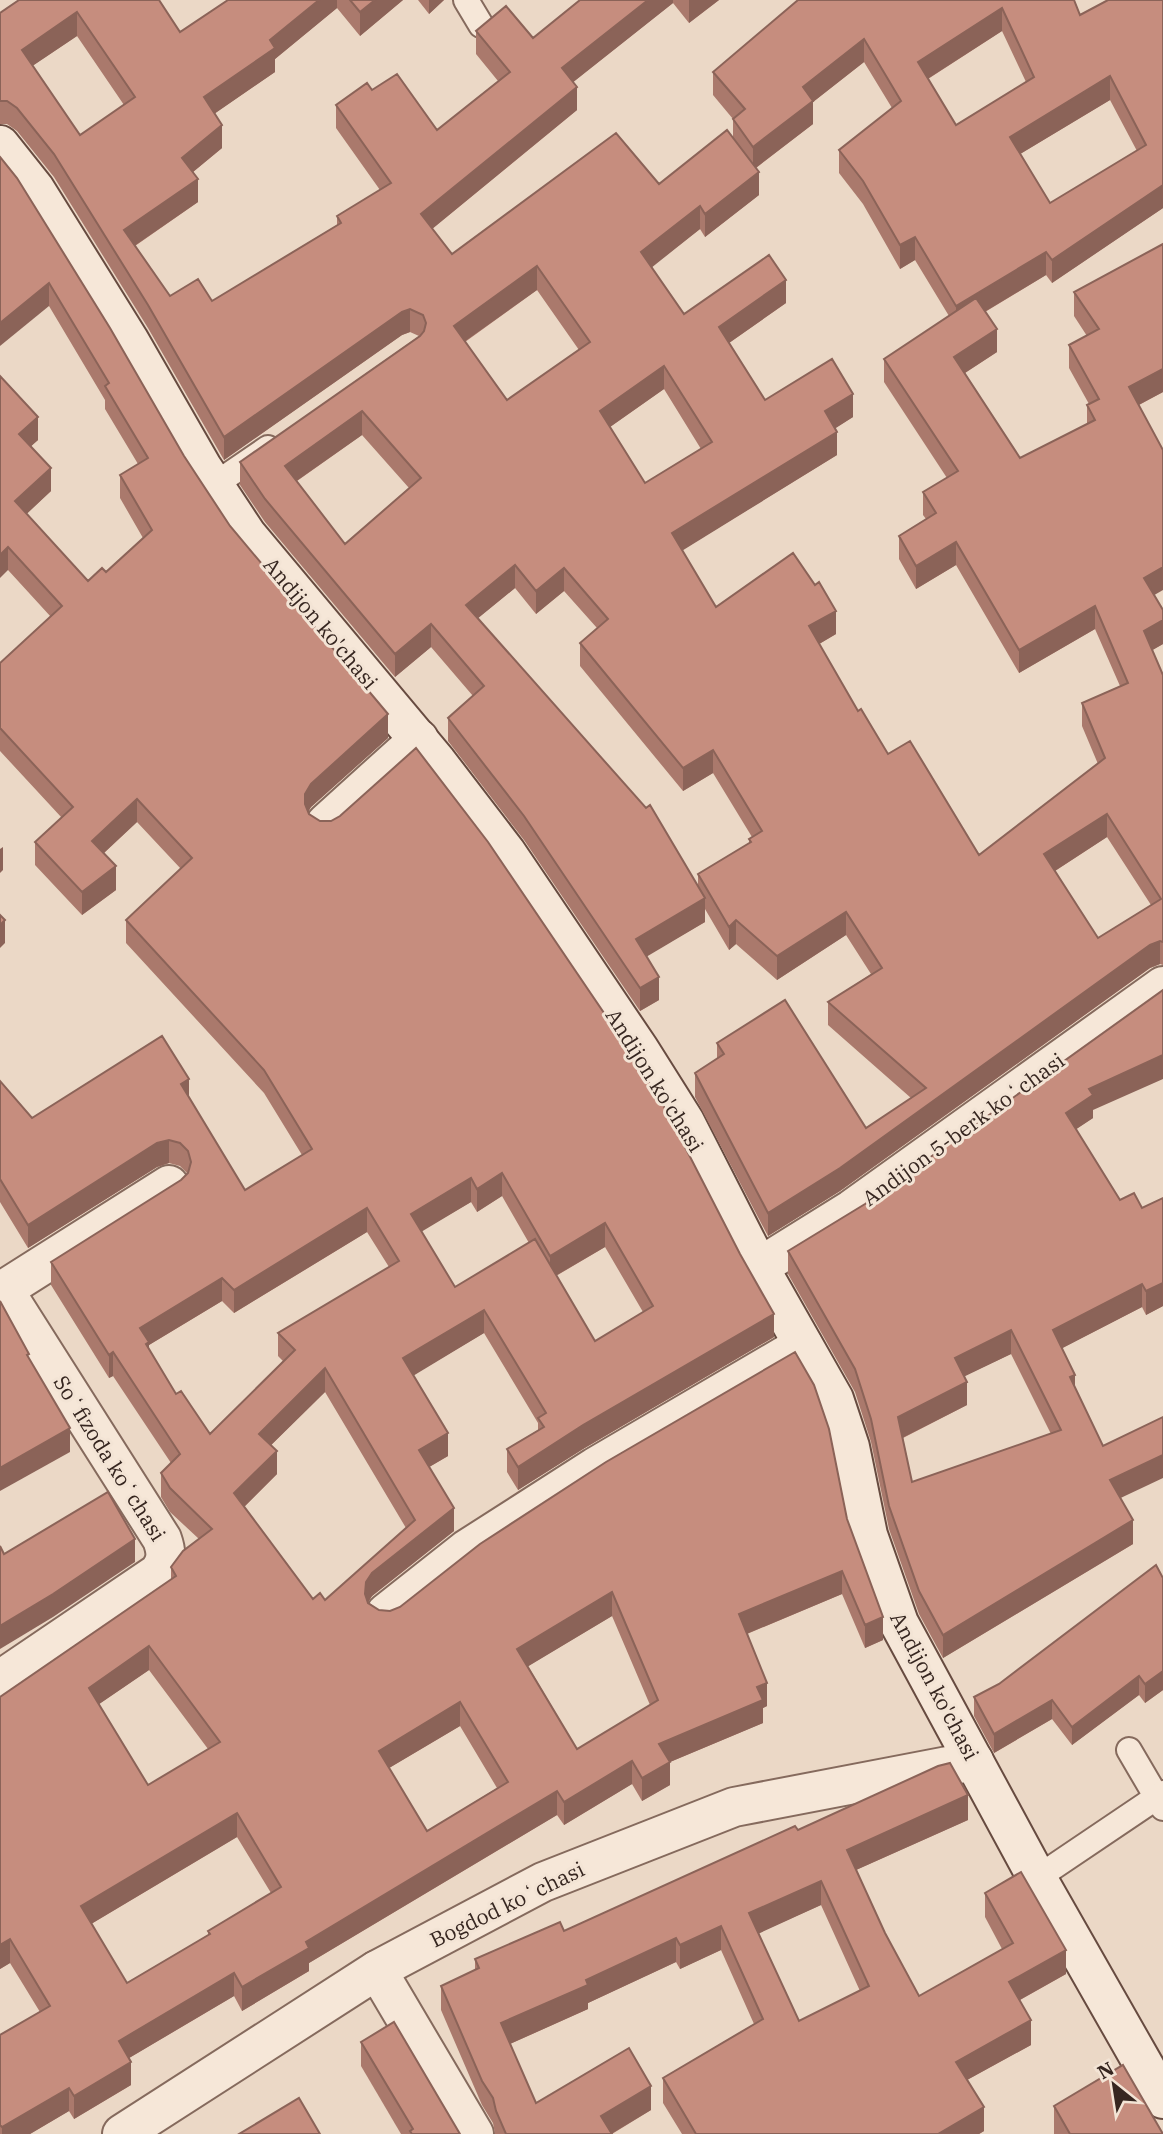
<svg xmlns="http://www.w3.org/2000/svg" width="1163" height="2134" viewBox="0 0 1163 2134" font-family="'IBM Plex Serif',serif">
  <style>
    .lines { fill: none; stroke-linecap: round; stroke-linejoin: round }
    .lane-casing { stroke: #856a5d; stroke-width: 28 }
    .street-casing { stroke: #856a5d; stroke-width: 42 }
    .secondary-casing { stroke: #674b40; stroke-width: 42 }
    .lane { stroke: #f6e7d8; stroke-width: 24 }
    .street { stroke: #f6e7d8; stroke-width: 38 }
    .secondary { stroke: #f6e7d8; stroke-width: 38 }
    .wall { fill: #aa796c; fill-rule: evenodd }
    .shaded-wall { fill: #8b6358 }
    .building { fill: #c68d7e; stroke: #8b6358; stroke-width: 2; fill-rule: evenodd }
    .labels { text-anchor: middle; dominant-baseline: central; stroke-width: 6; stroke-linejoin: round; paint-order: stroke }
    .street-label { font-size: 21px; fill: #362620; stroke: #f3e4d5 }
  </style>
  <rect width="100%" height="100%" fill="#ebd8c6"/>
  <g class="lines">
    <defs>
      <g id="lane">
        <polyline points="466,0 481,25"/>
        <polyline points="214,485 268,448"/>
        <polyline points="1129,1750 1163,1808"/>
        <polyline points="1037,1878 1163,1793"/>
      </g>
      <g id="street">
        <polyline points="326,823 419,739"/>
        <polyline points="759,1267 852,1209 1163,986"/>
        <polyline points="0,1292 169,1185"/>
        <polyline points="386,1613 467,1549 595,1467 803,1345"/>
        <path d="M0,1680L158,1573C167,1561 167,1553 162,1539L4,1290"/>
        <polyline points="377,1970 474,2134"/>
        <polyline points="122,2134 377,1970 543,1882 734,1807 974,1761"/>
      </g>
      <polyline id="secondary" points="0,145 35,189 129,340 202,467 247,535 437,762 506,852 639,1049 685,1122 759,1267 834,1399 850,1447 868,1535 899,1623 1037,1878 1163,2099"/>
    </defs>
    <use href="#lane" class="lane-casing"/>
    <use href="#street" class="street-casing"/>
    <use href="#secondary" class="secondary-casing"/>
    <use href="#lane" class="lane"/>
    <use href="#street" class="street"/>
    <use href="#secondary" class="secondary"/>
  </g>
  <g class="wall">
    <path d="M19,0L180,32L228,0H403L360,36L337,8L275,59V72L215,113L222,148L193,172L198,202L135,246L170,296L212,301L337,225V216L380,190L336,128V105L372,90L437,130L498,81L476,54V31L533,38L580,0H719L689,23L673,3L573,82L577,110L432,229L452,254L659,184L733,138V119L713,95V72L798,0H1074L1080,15L1108,0L1163,208L1052,283L1046,275L985,312L997,352L965,373L1020,458L1087,424V405L1089,404L1069,368V345L1087,336L1074,316V292L1163,244V392L1139,405L1154,595L1163,610V644L1152,650L1163,675V965L1160,964L1150,968L840,1191L768,1236L695,1097V1073L717,1059V1043L866,1128L911,1098L828,1025V1002L871,974L846,935L777,980L736,944L729,950L705,909V922L646,956L659,1000L640,1011L524,840L448,741V718L473,696L431,647L395,677L265,522L240,485V462L419,336L410,332L402,335L224,460L148,328L54,177L17,131L7,124H0V13ZM1002,31L1026,82L956,125L928,79ZM77,36L124,105L80,135L32,66ZM864,62L892,108L839,150V173L863,204L900,269L915,260L949,316L884,359V382L947,478L923,492V515L926,519L899,536V559L916,589L956,565L1019,673L1095,629L1120,686L1082,703V726L1098,764L979,855L888,754L858,711L819,644L836,634L716,607L682,550L837,455L835,428L853,417L765,400L729,343L786,303L684,314L651,267L700,229L705,237L759,195L756,168L813,124V102ZM1110,100L1137,151L1050,203L1020,154ZM537,290L579,350L507,400L465,342ZM664,389L701,449L645,483L610,427ZM362,435L409,488L345,544L297,481ZM515,588L536,614L564,591L597,628L580,643V666L683,791L713,773L752,837L749,839V843L698,874V886L478,618ZM1107,837L1151,905L1098,938L1055,871Z"/>
    <polygon points="418,0 444,0 429,14"/>
    <path d="M0,157L184,456L230,526L388,738L311,807L308,812L309,814L774,1337L583,1449L518,1490L507,1472V1449L538,1430V1423L484,1333L413,1375L448,1456L429,1467L454,1531L372,1596L368,1602L379,1610L390,1611L847,1519L883,1640L865,1648L842,1594L747,1634L767,1706L763,1708V1723L670,1762V1785L642,1801L632,1784L564,1825L557,1815L309,1963V1971L242,2011L234,1996L129,2058L131,2085L74,2119L69,2111L30,2134H0V2035L40,2012L10,1963L0,1969V1697L171,1580V1567L199,1539L170,1512L161,1497V1473L171,1463L113,1376L109,1378L51,1285V1262L181,1180L187,1173L180,1166L169,1163L157,1167L28,1248L0,1202V1081L32,1118L189,1097L245,1190L302,1155L264,1093L126,943V920L181,869L137,822L104,853L116,890L82,915L35,865V842L62,818L0,751V663L51,617L8,570L0,376L38,440L31,446L51,491L26,514L88,581L106,572L143,538L120,498V475L138,464L105,409V400L49,306ZM502,1196L529,1243L455,1287L421,1231L471,1202L477,1212ZM367,1232L389,1267L278,1333V1356L283,1361L210,1434L176,1394L149,1351V1345L222,1301L234,1313ZM605,1247L643,1312L595,1341L556,1276ZM325,1392L406,1528L325,1600L313,1599L244,1507L277,1474L271,1445ZM612,1616L650,1705L577,1749L528,1666ZM149,1670L208,1749L148,1785L99,1704ZM460,1726L497,1788L427,1831L389,1768ZM237,1837L271,1893L208,1931V1935L127,1983L91,1924Z"/>
    <path d="M1093,1110V1118L1076,1129L1120,1200L1142,1208L1163,1198V1306L1146,1315L1142,1307L1062,1348L1075,1388L1121,1498L1133,1544L943,1658L919,1614L889,1529L871,1442L855,1392L788,1274V1251L865,1204ZM1011,1354L1051,1434L912,1482L903,1438L967,1405L964,1376Z"/>
    <polygon points="1163,1578 1163,1690 1145,1703 1139,1695 1072,1745 1052,1719 994,1753 974,1716 974,1697 999,1684"/>
    <path d="M968,1820L856,1870L885,1933L919,1996L1002,1949L985,1917V1893L1066,1974L1020,2000L1031,2045L967,2080L984,2131L979,2134H682L663,2103V2078L754,2024L721,1950L680,1969L676,1962L588,2003V2009L510,2044L536,2103L651,2110L612,2134H495L493,2123L482,2105L441,2010V1986L475,1970V1959L564,1931L798,1830ZM821,1905L860,1991L799,2021L758,1933Z"/>
    <polygon points="361,2042 460,2134 401,2134 361,2066"/>
    <polygon points="1054,2106 1163,2134 1054,2134"/>
  </g>
  <g class="shaded-wall">
    <polygon points="319,0 337,0 337,8 275,59 275,72 204,121 204,97 270,40"/>
    <polygon points="375,0 403,0 360,36 360,12"/>
    <polygon points="429,0 444,0 429,14"/>
    <polygon points="648,0 673,0 673,3 562,91 562,68"/>
    <polygon points="689,0 719,0 689,23"/>
    <polygon points="1002,8 1002,31 918,85 918,62"/>
    <polygon points="77,12 77,36 22,73 22,50"/>
    <polygon points="864,39 864,62 813,102 813,124 753,170 753,147 803,87"/>
    <polygon points="1110,76 1110,100 1010,160 1010,137"/>
    <polygon points="577,87 577,110 421,238 421,214"/>
    <polygon points="222,125 222,148 182,181 182,158"/>
    <polygon points="759,172 759,195 705,237 705,214"/>
    <polygon points="198,179 198,202 124,253 124,230"/>
    <polygon points="1163,185 1163,208 1052,283 1052,260"/>
    <polygon points="700,206 700,229 641,276 641,252"/>
    <polygon points="915,237 915,260 900,269 900,245"/>
    <polygon points="1046,252 1046,275 956,329 956,306"/>
    <polygon points="537,266 537,290 454,349 454,326"/>
    <polygon points="786,280 786,303 719,350 719,327"/>
    <polygon points="49,283 49,306 0,346 0,323"/>
    <polygon points="410,309 410,332 402,335 224,460 224,437 402,312"/>
    <polygon points="997,329 997,352 954,380 954,357"/>
    <polygon points="664,366 664,389 600,434 600,411"/>
    <polygon points="1163,369 1163,392 1129,410 1129,387"/>
    <polygon points="853,394 853,417 825,435 825,411"/>
    <polygon points="362,411 362,435 285,489 285,466"/>
    <polygon points="38,417 38,440 19,457 19,434"/>
    <polygon points="837,432 837,455 672,557 672,533"/>
    <polygon points="51,468 51,491 15,525 15,501"/>
    <polygon points="956,542 956,565 916,589 916,566"/>
    <polygon points="8,547 8,570 0,578 0,555"/>
    <polygon points="515,565 515,588 466,628 466,605"/>
    <polygon points="1163,567 1163,590 1144,601 1144,578"/>
    <polygon points="564,568 564,591 536,614 536,591"/>
    <polygon points="1095,606 1095,629 1019,673 1019,650"/>
    <polygon points="836,611 836,634 809,650 809,626"/>
    <polygon points="1163,620 1163,644 1144,655 1144,631"/>
    <polygon points="431,624 431,647 395,677 395,654"/>
    <polygon points="388,714 388,738 311,807 305,817 305,794 311,784"/>
    <polygon points="713,750 713,773 683,791 683,768"/>
    <polygon points="137,799 137,822 92,864 92,841"/>
    <polygon points="1107,814 1107,837 1044,878 1044,854"/>
    <polygon points="3,847 3,870 0,873 0,849"/>
    <polygon points="116,866 116,890 82,915 82,892"/>
    <polygon points="705,898 705,922 636,963 636,939"/>
    <polygon points="846,912 846,935 777,980 777,956"/>
    <polygon points="5,920 5,943 0,948 0,925"/>
    <polygon points="736,920 736,944 729,950 729,927"/>
    <polygon points="1160,941 1160,964 1150,968 840,1191 768,1236 768,1213 1150,945"/>
    <polygon points="659,977 659,1000 640,1011 640,988"/>
    <polygon points="1163,1055 1163,1079 1093,1110 1093,1118 1066,1136 1066,1113 1089,1089"/>
    <polygon points="189,1079 189,1102 181,1084"/>
    <polygon points="169,1140 169,1163 157,1167 28,1248 28,1225 157,1143"/>
    <polygon points="502,1173 502,1196 477,1212 477,1189"/>
    <polygon points="471,1178 471,1202 411,1238 411,1214"/>
    <polygon points="367,1208 367,1232 234,1313 234,1290"/>
    <polygon points="605,1223 605,1247 550,1279 550,1256"/>
    <polygon points="222,1278 222,1301 149,1345 149,1365 140,1328"/>
    <polygon points="1163,1283 1163,1306 1146,1315 1146,1291"/>
    <polygon points="1142,1284 1142,1307 1053,1353 1053,1330"/>
    <polygon points="484,1310 484,1333 403,1382 403,1358"/>
    <polygon points="774,1314 774,1337 583,1449 518,1490 518,1467 583,1425"/>
    <polygon points="1011,1330 1011,1354 955,1381 955,1358"/>
    <polygon points="113,1352 113,1376 109,1378 109,1355"/>
    <polygon points="325,1368 325,1392 259,1457 259,1434"/>
    <polygon points="1075,1375 1075,1398 1070,1377"/>
    <polygon points="967,1382 967,1405 898,1440 898,1417"/>
    <polygon points="70,1428 70,1452 0,1491 0,1468"/>
    <polygon points="448,1433 448,1456 419,1473 419,1450"/>
    <polygon points="277,1451 277,1474 234,1517 234,1493"/>
    <polygon points="1163,1455 1163,1478 1110,1503 1110,1480"/>
    <polygon points="454,1508 454,1531 372,1596 366,1606 365,1594 366,1582 372,1573"/>
    <polygon points="1133,1520 1133,1544 943,1658 943,1635"/>
    <polygon points="135,1539 135,1562 53,1617 0,1649 0,1626"/>
    <polygon points="842,1571 842,1594 739,1637 739,1614"/>
    <polygon points="612,1592 612,1616 517,1673 517,1649"/>
    <polygon points="883,1617 883,1640 865,1648 865,1625"/>
    <polygon points="149,1646 149,1670 89,1711 89,1688"/>
    <polygon points="1163,1671 1163,1690 1145,1703 1145,1684"/>
    <polygon points="1139,1676 1139,1695 1072,1745 1072,1727"/>
    <polygon points="767,1683 767,1706 763,1708 763,1723 670,1762 670,1785 642,1801 642,1778 659,1744 757,1687"/>
    <polygon points="1052,1700 1052,1719 994,1753 994,1734"/>
    <polygon points="460,1702 460,1726 379,1774 379,1751"/>
    <polygon points="632,1761 632,1784 564,1825 564,1802"/>
    <polygon points="557,1791 557,1815 309,1963 309,1971 242,2011 242,1987 306,1942"/>
    <polygon points="968,1795 968,1820 847,1874 847,1850"/>
    <polygon points="237,1813 237,1837 81,1930 81,1906"/>
    <polygon points="821,1881 821,1905 749,1938 749,1913"/>
    <polygon points="721,1926 721,1950 680,1969 680,1945"/>
    <polygon points="676,1938 676,1962 588,2003 588,2009 501,2048 501,2023 586,1980"/>
    <polygon points="10,1939 10,1963 0,1969 0,1945"/>
    <polygon points="1066,1950 1066,1974 1009,2006 1009,1982"/>
    <polygon points="234,1973 234,1996 119,2064 119,2041"/>
    <polygon points="1031,2020 1031,2045 956,2086 956,2062"/>
    <polygon points="131,2062 131,2085 74,2119 74,2096"/>
    <polygon points="651,2086 651,2110 611,2134 601,2116"/>
    <polygon points="69,2088 69,2111 30,2134 2,2134 2,2127"/>
    <polygon points="984,2107 984,2131 979,2134 938,2134"/>
  </g>
  <g class="building">
    <path d="M19,0H159L180,32L228,0H319L270,40L275,48L204,97L222,125L182,158L198,179L124,230L170,296L198,279L212,301L341,223L337,216L391,183L336,105L367,83L372,90L397,74L437,130L510,72L476,31L506,6L533,38L580,0H648L562,68L577,87L421,214L452,254L616,133L659,184L727,130L759,172L705,214L700,206L641,252L684,314L769,255L786,280L719,327L765,400L832,359L853,394L825,411L837,432L672,533L716,607L793,553L815,585L819,582L836,611L809,626L858,711L861,709L888,754L910,741L979,855L1105,758L1082,703L1128,683L1095,606L1019,650L956,542L916,566L899,536L936,513L923,492L958,471L884,359L976,298L997,329L954,357L1020,458L1095,420L1087,405L1099,399L1069,345L1099,329L1074,292L1163,244V369L1129,387L1163,450V567L1144,578L1163,610V620L1144,631L1163,675V942L1160,941L1150,945L840,1168L768,1213L695,1073L724,1054L717,1043L785,1000L866,1128L926,1088L828,1002L882,968L846,912L777,956L736,920L729,927L698,874L751,842L749,839L762,831L713,750L683,768L580,643L608,619L564,568L536,591L515,565L466,605L646,808L650,805L705,898L636,939L659,977L640,988L524,816L448,718L484,686L431,624L395,654L265,499L240,462L420,336L424,331L426,323L423,315L410,309L402,312L224,437L148,305L54,154L17,108L7,101H0V13ZM77,12L135,97L80,135L22,50ZM537,266L590,342L507,400L454,326ZM664,366L712,442L645,483L600,411ZM362,411L421,478L345,544L285,466ZM1107,814L1161,899L1098,938L1044,854Z"/>
    <polygon points="350,0 375,0 360,12"/>
    <path d="M798,0H1074L1080,15L1108,0H1163V185L1052,260L1046,252L956,306L915,237L900,245L863,181L839,150L901,101L864,39L803,87L813,101L753,147L733,119L745,109L713,72ZM1002,8L1034,77L956,125L918,62ZM1110,76L1146,145L1050,203L1010,137Z"/>
    <path d="M0,157L17,178L110,328L184,456L230,526L388,714L311,784L305,794V804L309,814L320,821H331L340,816L416,748L488,842L621,1038L666,1110L740,1254L774,1314L583,1425L518,1467L507,1449L544,1427L538,1418L546,1413L484,1310L403,1358L448,1433L419,1450L454,1508L372,1573L366,1582L365,1594L368,1603L379,1610L390,1611L400,1607L480,1544L606,1462L795,1352L814,1385L829,1429L847,1519L883,1617L865,1625L842,1571L739,1614L767,1683L757,1687L763,1700L659,1744L670,1762L642,1778L632,1761L564,1802L557,1791L306,1942L309,1948L242,1987L234,1973L119,2041L131,2062L74,2096L69,2088L2,2127L0,2125V2035L50,2006L10,1939L0,1945V1697L176,1576L171,1567L183,1551L212,1529L170,1488L161,1473L180,1454L113,1352L109,1355L51,1262L181,1180L188,1173L191,1162L188,1151L180,1143L169,1140L157,1143L28,1225L0,1179V1081L32,1118L162,1036L189,1079L181,1084L245,1190L312,1149L264,1070L126,920L192,858L137,799L92,841L116,866L82,892L35,842L73,807L0,728V663L62,606L8,547L0,555V376L38,417L19,434L51,468L15,501L88,581L102,568L106,572L152,530L120,475L148,458L105,386L109,383L49,283L0,323ZM502,1173L550,1256L605,1223L653,1306L595,1341L535,1239L455,1287L411,1214L471,1178L477,1189ZM367,1208L399,1261L278,1333L295,1350L210,1434L181,1391L176,1394L146,1344L149,1342L140,1328L222,1278L234,1290ZM325,1368L415,1520L325,1600L320,1593L313,1599L234,1493L277,1451L259,1434ZM612,1592L658,1700L577,1749L517,1649ZM149,1646L220,1742L148,1785L89,1688ZM460,1702L508,1782L427,1831L379,1751ZM237,1813L281,1887L208,1931L210,1934L127,1983L81,1906Z"/>
    <polygon points="0,915 5,920 0,925"/>
    <path d="M1163,990V1055L1089,1089L1093,1095L1066,1113L1120,1200L1134,1193L1142,1208L1163,1198V1283L1146,1291L1142,1284L1053,1330L1075,1375L1070,1377L1103,1446L1163,1417V1455L1110,1480L1133,1520L943,1635L919,1591L889,1506L871,1419L855,1369L788,1251L865,1204ZM1011,1330L1061,1430L912,1482L898,1417L967,1382L955,1358Z"/>
    <polygon points="0,1301 29,1354 27,1355 70,1428 0,1468"/>
    <polygon points="108,1492 135,1539 53,1594 0,1626 0,1546 4,1554"/>
    <polygon points="1156,1565 1163,1578 1163,1671 1145,1684 1139,1676 1072,1727 1052,1700 994,1734 974,1697 999,1684"/>
    <path d="M950,1763L968,1795L847,1850L885,1933L919,1996L1013,1943L985,1893L1021,1872L1066,1950L1009,1982L1031,2020L956,2062L984,2107L938,2134H696L663,2078L763,2019L721,1926L680,1945L676,1938L586,1980L588,1985L501,2023L536,2103L629,2048L651,2086L601,2116L612,2134H506L496,2111L493,2098L482,2081L441,1986L479,1968L475,1959L560,1922L564,1931L795,1826L798,1830L938,1766ZM821,1881L869,1986L799,2021L749,1913Z"/>
    <polygon points="394,2022 460,2134 412,2134 410,2131 413,2129 361,2042"/>
    <polygon points="1123,2065 1163,2134 1070,2134 1054,2106"/>
    <polygon points="299,2098 320,2134 239,2134"/>
  </g>
  <g class="labels">
    <g class="street-label">
      <text transform="translate(321 623) rotate(50)">Andijon ko'chasi</text>
      <text transform="translate(655 1080) rotate(58)">Andijon ko'chasi</text>
      <text transform="translate(963 1129) rotate(-36)">Аndijon 5-berk koʻchasi</text>
      <text transform="translate(110 1458) rotate(58)">Soʻfizoda koʻchasi</text>
      <text transform="translate(935 1686) rotate(62)">Andijon ko'chasi</text>
      <text transform="translate(507 1904) rotate(-26)">Bogdod koʻchasi</text>
    </g>
  </g>
  <g transform="translate(1114 2085) rotate(330)" stroke="#f3e4d5" stroke-width="5" paint-order="stroke">
  <path d="M0-5L12 26L0 18L-12 26Z" fill="#362620"/>
  <text y="-10" font-size="19" font-weight="bold" text-anchor="middle" fill="#362620">N</text>
  </g>
</svg>
